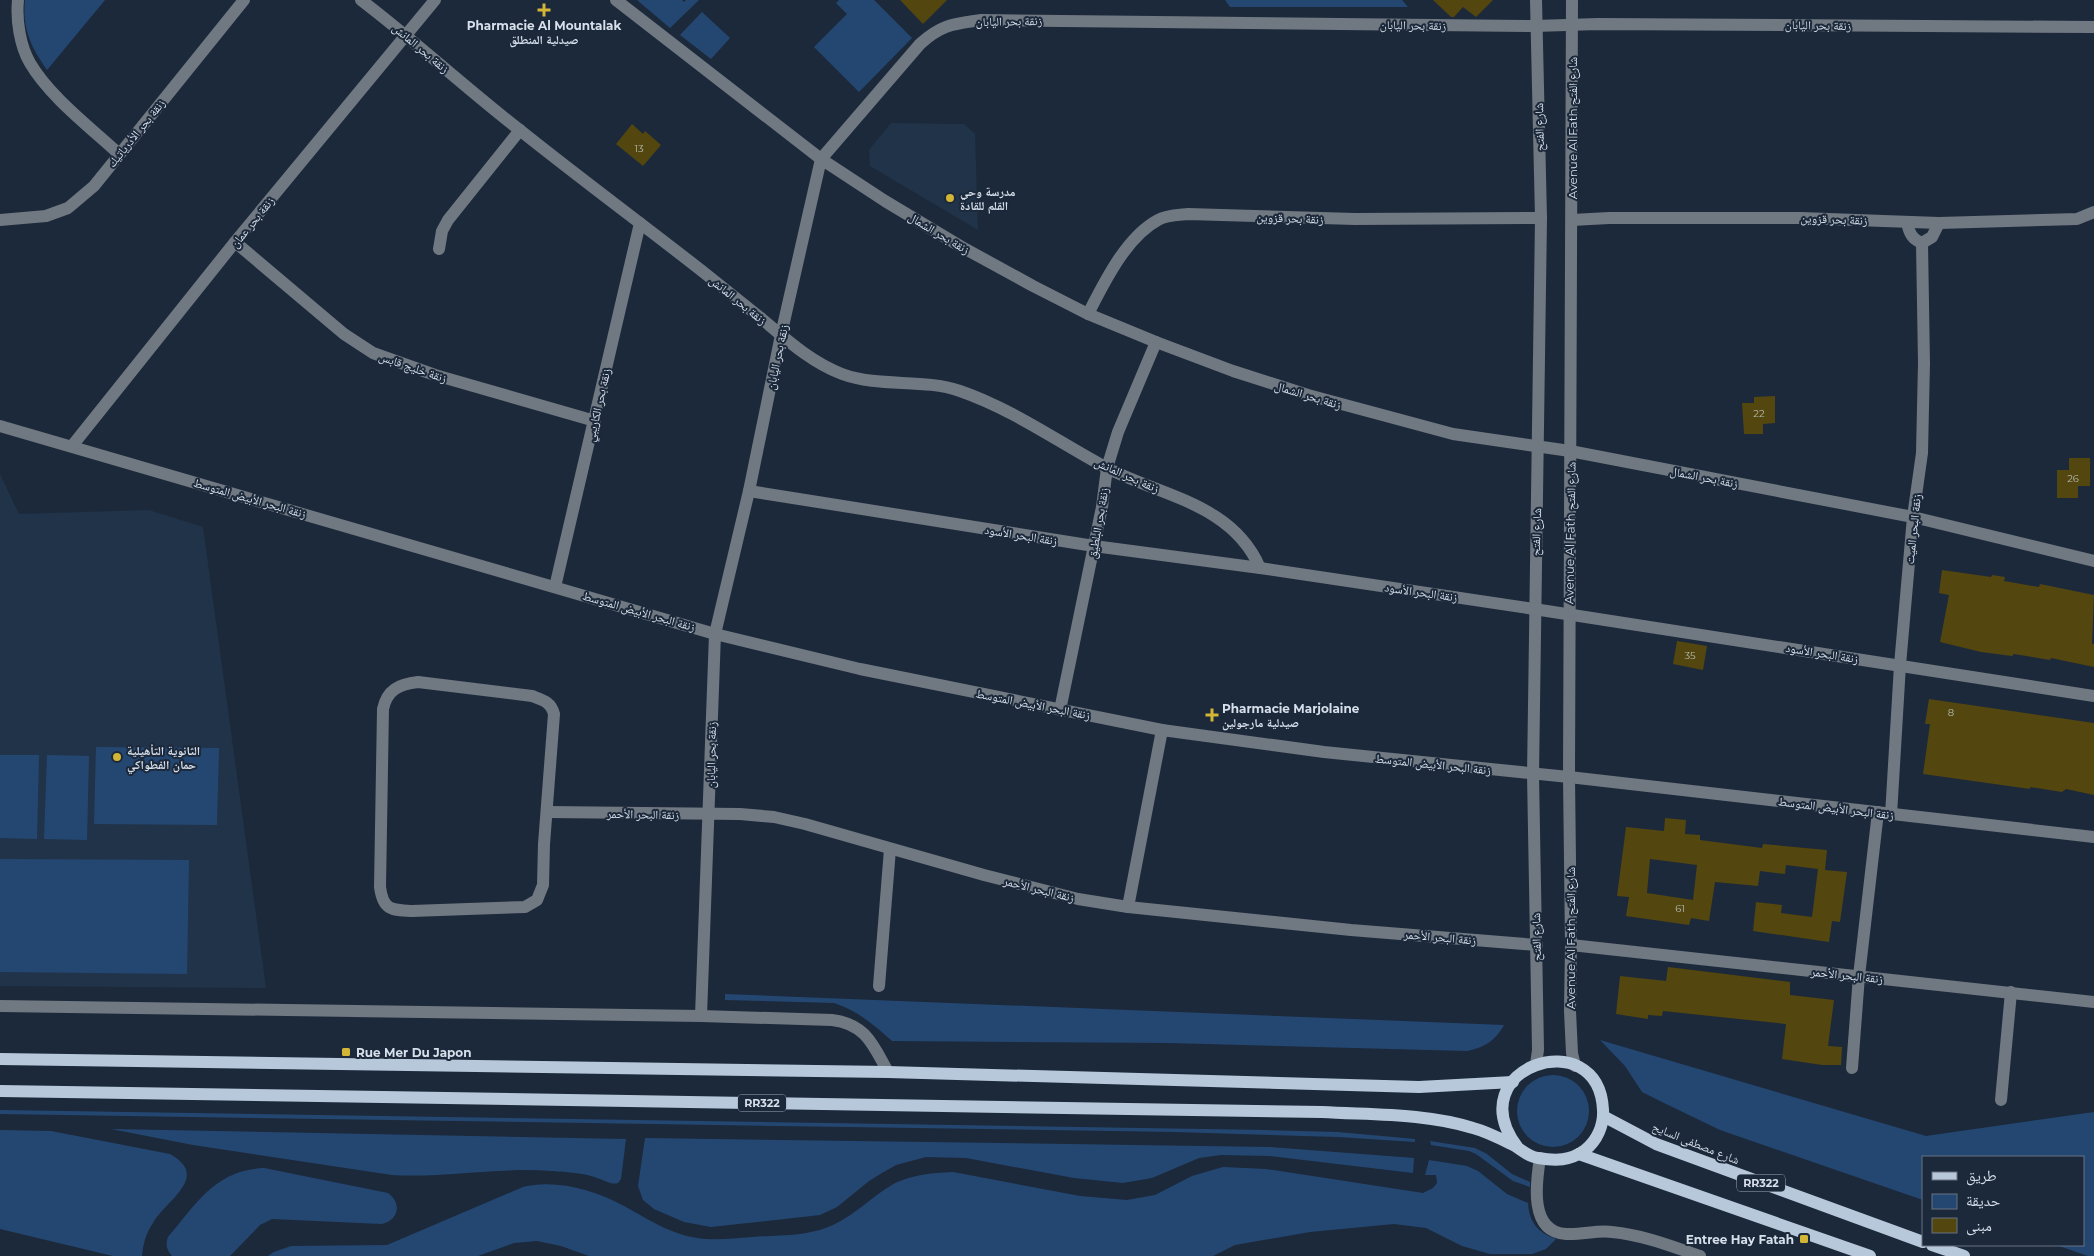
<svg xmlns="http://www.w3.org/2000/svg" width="2094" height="1256" viewBox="0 0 2094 1256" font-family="Montserrat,'Noto Naskh Arabic',sans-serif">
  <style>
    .built { fill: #213349 }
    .green { fill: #244772 }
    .building { fill: #53460e; fill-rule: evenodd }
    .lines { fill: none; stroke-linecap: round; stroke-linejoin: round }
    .minor { stroke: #707881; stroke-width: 12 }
    .major { stroke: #b8c8db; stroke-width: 12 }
    .poi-dot { fill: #d3b635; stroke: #1c293b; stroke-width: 2 }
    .labels { text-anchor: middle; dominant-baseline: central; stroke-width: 4; stroke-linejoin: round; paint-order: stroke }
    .number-label { font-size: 10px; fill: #b5b9b3 }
    .shield { fill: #1c293b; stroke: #9ea8b6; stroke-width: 1 }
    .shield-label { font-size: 11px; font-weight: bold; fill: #d6dfea }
    .street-label { font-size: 12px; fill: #d6dfea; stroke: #1c293b }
    .poi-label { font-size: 12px; font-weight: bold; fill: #d6dfea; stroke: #1c293b; text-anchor: start }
  </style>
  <rect width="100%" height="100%" fill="#1c293b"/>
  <!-- built -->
  <g class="built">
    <path d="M 891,123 L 964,124 L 975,134 L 978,230 L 870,166 L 869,150 Z"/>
    <path d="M 0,474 L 19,514 L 149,510 L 203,527 L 266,988 L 0,986 Z"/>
  </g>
  <!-- green -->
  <g class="green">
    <path d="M 25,0 L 105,0 L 47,70 C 31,47 22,29 25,0 Z"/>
    <path d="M 637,0 L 682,0 L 684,2 L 686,0 L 699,0 L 670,28 Z"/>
    <path d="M 839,0 L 874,0 L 912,38 L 859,92 L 814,47 L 847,14 L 836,3 Z"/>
    <path d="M 1225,0 L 1402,0 L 1408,7 L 1230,7 Z"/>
    <path d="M 702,12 L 730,38 L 711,59 L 680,35 Z"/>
    <path d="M 96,747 L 219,748 L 217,825 L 94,824 Z"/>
    <path d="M 0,755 L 39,755 L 37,839 L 0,838 Z"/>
    <path d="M 47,755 L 89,756 L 87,840 L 44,839 Z"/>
    <path d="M 0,859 L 189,860 L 187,974 L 0,972 Z"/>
    <path d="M 725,994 L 1504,1025 C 1495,1041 1485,1047 1467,1051 L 1169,1043 L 892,1041 C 874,1025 857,1010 834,1003 L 725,1000 Z"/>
    <path d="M 1600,1040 L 1926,1136 L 2094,1112 L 2094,1256 L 2088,1256 L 2056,1245 L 2083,1245 L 2083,1157 L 1923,1157 L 1923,1200 L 1720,1130 L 1660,1101 L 1642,1092 L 1625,1066 Z"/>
    <circle cx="1553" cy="1111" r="36"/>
    <path d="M 0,1110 L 1265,1130 L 1338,1132 L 1415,1139 L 1415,1142 L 1338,1137 L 1175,1132 L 0,1114 Z"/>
    <path d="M 111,1129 L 626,1139 L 621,1179 L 618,1183 C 611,1185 607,1181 600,1179 C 585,1173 568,1172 552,1171 C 498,1167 445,1178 392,1175 L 193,1145 Z"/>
    <path d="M 0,1130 L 51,1131 L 170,1154 C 211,1177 166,1200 153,1223 C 146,1233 143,1244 142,1256 L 113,1256 L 0,1229 Z"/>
    <path d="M 645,1138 L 1270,1147 L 1414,1158 L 1413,1173 L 1269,1156 L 1221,1155 L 1199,1158 L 1152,1178 L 1123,1183 L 1074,1178 L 966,1158 L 926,1157 L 896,1165 L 882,1173 L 869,1181 L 837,1207 L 820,1215 L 711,1227 L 684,1222 L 654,1209 L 643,1200 L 638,1186 Z"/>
    <path d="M 1430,1141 L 1475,1148 L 1487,1154 L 1512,1174 L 1530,1182 L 1530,1187 L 1513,1181 L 1476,1154 L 1469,1151 L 1431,1145 Z"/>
    <path d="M 1429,1160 L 1467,1166 L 1478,1171 L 1507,1194 L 1528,1203 C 1529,1222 1538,1233 1556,1239 L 1546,1249 L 1532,1254 L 1490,1254 L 1462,1246 L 1426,1228 L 1394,1224 L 1310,1232 L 1235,1245 L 1213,1256 L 589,1256 L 561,1246 L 537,1241 L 514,1243 L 478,1256 L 268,1256 L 274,1252 L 291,1246 L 387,1245 L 523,1187 C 555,1179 594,1190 622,1205 C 650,1220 674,1237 706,1239 C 721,1240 737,1238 752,1237 C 780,1235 811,1237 837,1223 C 855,1214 870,1199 887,1188 C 906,1175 931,1173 953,1172 L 1080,1196 L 1127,1200 L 1155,1195 L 1192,1176 L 1223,1167 L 1266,1169 L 1423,1193 L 1433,1188 L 1437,1183 L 1436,1175 L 1425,1175 Z"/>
    <path d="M 264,1168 L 388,1193 C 402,1203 399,1220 382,1224 L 272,1219 L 260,1225 L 230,1256 L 172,1256 C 167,1250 165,1245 168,1237 C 197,1203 215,1170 264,1168 Z"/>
  </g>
  <!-- building -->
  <g class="building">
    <path d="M 900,0 L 947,0 L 923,24 Z"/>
    <path d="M 1433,0 L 1493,0 L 1476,17 L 1463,7 L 1454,17 L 1451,17 Z"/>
    <path d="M 632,124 L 643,134 L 645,131 L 661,145 L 643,166 L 616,144 Z"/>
    <path d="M 1775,396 L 1775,423 L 1763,424 L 1763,434 L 1744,434 L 1742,403 L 1754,403 L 1754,397 Z"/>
    <path d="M 2069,458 L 2090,458 L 2090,486 L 2078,486 L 2078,498 L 2057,498 L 2057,470 L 2069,470 Z"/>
    <path d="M 1942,570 L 1991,577 L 1992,575 L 2005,577 L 2004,581 L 2039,587 L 2040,584 L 2094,595 L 2092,644 L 2094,644 L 2094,667 L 2051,658 L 2050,660 L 2014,654 L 2012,656 L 1981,652 L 1940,642 L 1949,595 L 1939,593 Z"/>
    <path d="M 1677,641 L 1707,646 L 1703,670 L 1673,664 Z"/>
    <path d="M 1929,699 L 2094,723 L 2094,795 L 2066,789 L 2062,792 L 2030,787 L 2030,789 L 1923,774 L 1930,724 L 1925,724 Z"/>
    <path d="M 1665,818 L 1686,820 L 1685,834 L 1700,835 L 1700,840 L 1762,848 L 1763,844 L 1827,850 L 1825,870 L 1847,872 L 1840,922 L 1832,921 L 1829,942 L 1753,931 L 1756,902 L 1782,905 L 1781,913 L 1812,917 L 1818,869 L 1786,865 L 1785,874 L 1760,871 L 1758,886 L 1715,882 L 1709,921 L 1691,918 L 1689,925 L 1626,916 L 1629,897 L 1617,896 L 1626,827 L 1664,831 ZM 1650,859 L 1697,865 L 1693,900 L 1647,893 Z"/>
    <path d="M 1668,967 L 1790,982 L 1790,995 L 1834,1000 L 1828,1046 L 1842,1047 L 1841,1065 L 1822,1065 L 1782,1059 L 1786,1024 L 1663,1011 L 1662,1016 L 1648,1015 L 1648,1019 L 1616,1014 L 1620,976 L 1666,981 Z"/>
  </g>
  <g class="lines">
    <!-- minor -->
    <g class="minor">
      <path d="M 18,0 C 16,20 20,46 30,63 C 49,96 91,128 119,154"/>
      <path d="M 361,0 C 416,42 467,89 521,131 C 581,179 642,224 702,271 C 722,287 742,303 762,319 C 787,340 811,362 842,374 C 880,388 922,378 960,391 C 1012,409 1057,441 1105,467 C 1160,496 1232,503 1260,568"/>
      <path d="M 616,0 L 821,159 L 885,201 L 960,246 L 1033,286 L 1088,314 L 1156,342 L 1233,371 L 1308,395 L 1453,434 L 1570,451 L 1913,517 L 2094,561"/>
      <path d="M 1536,0 L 1541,218 L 1533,775 L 1538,1050 L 1536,1064"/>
      <path d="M 1572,0 L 1569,777 L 1571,945 L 1570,1011 L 1572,1053 L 1575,1066"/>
      <path d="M 0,220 L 46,216 L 68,208 L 94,186 L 244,0"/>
      <path d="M 1572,220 L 1609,218 L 1801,218 L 1939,223 L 2077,219 L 2094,212"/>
      <path d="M 1907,222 C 1909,233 1912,239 1922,243 L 1932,237 L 1939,223"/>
      <path d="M 235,242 L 344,334 L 373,353 L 435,375 L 595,421"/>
      <path d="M 439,249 L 442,231 L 448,220 L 520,130"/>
      <path d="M 1088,314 C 1104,283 1126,237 1158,220 C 1166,215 1179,215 1188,214 L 1355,219 L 1541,218"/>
      <path d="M 0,426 L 715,634 L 860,669 L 1162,730 L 1324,752 L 1569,777 L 2094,837"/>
      <path d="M 72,446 L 235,242 L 435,0"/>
      <path d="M 749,491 L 1094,546 L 1260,568 L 1534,609 L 2094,696"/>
      <path d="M 555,587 L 640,223"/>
      <path d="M 418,682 L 532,696 C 543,700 551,702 554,714 L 544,844 L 543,885 L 537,900 L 525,907 L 412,911 C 391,910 383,910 380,887 L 383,709 C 387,690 399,684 418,682 Z"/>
      <path d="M 1060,710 L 1102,507 L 1107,468 L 1118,432 L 1156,342"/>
      <path d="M 547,812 L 740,814 L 774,817 L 805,824 L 984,875 L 1078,899 L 1128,907 L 1351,930 L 1537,945"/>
      <path d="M 1891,815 L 1900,665 L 1913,517 L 1922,453 L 1924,363 L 1922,243"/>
      <path d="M 1128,907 L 1162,730"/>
      <path d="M 1571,945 L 2094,1002"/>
      <path d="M 879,986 L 890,849"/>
      <path d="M 0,1006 L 701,1016 L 832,1020 C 866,1024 873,1045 888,1072"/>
      <path d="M 701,1016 L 715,634 L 749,491 L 781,335 L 821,159 L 920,44 C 942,24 954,24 981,20 L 1535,26 L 1598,24 L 2094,27"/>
      <path d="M 1852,1068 L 1859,976 L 1878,812"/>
      <path d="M 2001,1100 L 2011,992"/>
      <path d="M 1540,1158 C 1536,1183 1529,1232 1566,1234 C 1582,1235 1597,1230 1612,1232 C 1643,1235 1671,1246 1700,1256"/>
    </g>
    <!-- major -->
    <g class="major">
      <path d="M 0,1059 L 888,1072 L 1419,1087 L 1513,1082"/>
      <path d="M 0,1091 L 1322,1112 C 1372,1115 1425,1113 1473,1128 C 1488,1132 1501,1139 1515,1146 C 1523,1151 1529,1157 1538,1158 C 1556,1161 1570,1161 1585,1150 C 1597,1141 1604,1125 1603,1110 C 1599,1021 1456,1067 1518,1148"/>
      <path d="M 1603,1116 L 1656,1144 L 1923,1242"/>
      <path d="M 1579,1154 L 1870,1256"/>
      <path d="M 1932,1245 L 1964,1256"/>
    </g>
  </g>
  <!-- markers -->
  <g class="poi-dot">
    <path d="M541.5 2.5h5v5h5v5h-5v5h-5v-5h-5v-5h5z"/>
    <circle cx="950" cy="198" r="5"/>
    <path d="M1209.5 707.5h5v5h5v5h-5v5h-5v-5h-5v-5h5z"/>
    <circle cx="117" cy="757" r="5"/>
    <rect x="341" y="1047" width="10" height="10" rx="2.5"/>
    <rect x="1799" y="1234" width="10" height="10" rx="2.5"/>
  </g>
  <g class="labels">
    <!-- number labels -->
    <g class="number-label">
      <text x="639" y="148">13</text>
      <text x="1759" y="413">22</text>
      <text x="2073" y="478">26</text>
      <text x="1690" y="655">35</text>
      <text x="1951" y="712">8</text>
      <text x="1680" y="908">61</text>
    </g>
    <!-- shield labels -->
    <g class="shield">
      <rect x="738" y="1094.5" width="48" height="17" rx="4"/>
      <rect x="1737" y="1174.5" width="48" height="17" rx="4"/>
    </g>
    <g class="shield-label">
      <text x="762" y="1103">RR322</text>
      <text x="1761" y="1183">RR322</text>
    </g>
    <!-- street labels -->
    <g class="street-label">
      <text transform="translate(1009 21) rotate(-1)">زنقة بحر اليابان</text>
      <text transform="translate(1413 25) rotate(1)">زنقة بحر اليابان</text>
      <text transform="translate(1818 25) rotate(1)">زنقة بحر اليابان</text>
      <text transform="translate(421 48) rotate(40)">زنقة بحر المانش</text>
      <text transform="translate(1539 127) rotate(-91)">شارع الفتح</text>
      <text transform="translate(1572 128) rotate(-90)">Avenue Al Fath شارع الفتح</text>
      <text transform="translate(136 133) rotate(-51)">زنقة بحر الأدرياتيك</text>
      <text transform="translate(1290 218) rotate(2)">زنقة بحر قزوين</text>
      <text transform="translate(1834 219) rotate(2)">زنقة بحر قزوين</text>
      <text transform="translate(252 222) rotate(-51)">زنقة بحر عمان</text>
      <text transform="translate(939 233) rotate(31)">زنقة بحر الشمال</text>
      <text transform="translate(738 300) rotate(39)">زنقة بحر المانش</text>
      <text transform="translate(777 357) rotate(-78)">زنقة بحر اليابان</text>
      <text transform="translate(413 367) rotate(19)">زنقة خليج قابس</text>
      <text transform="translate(1308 395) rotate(17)">زنقة بحر الشمال</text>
      <text transform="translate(598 405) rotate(-77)">زنقة بحر الكاريبي</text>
      <text transform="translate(1127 475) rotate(24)">زنقة بحر المانش</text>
      <text transform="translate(1704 477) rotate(11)">زنقة بحر الشمال</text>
      <text transform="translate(250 498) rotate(16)">زنقة البحر الأبيض المتوسط</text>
      <text transform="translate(1098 523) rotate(-80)">زنقة بحر البلطيق</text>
      <text transform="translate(1913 529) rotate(-84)">زنقة البحر الميت</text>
      <text transform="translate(1536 532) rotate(-88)">شارع الفتح</text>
      <text transform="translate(1570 533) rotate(-89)">Avenue Al Fath شارع الفتح</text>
      <text transform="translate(1021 535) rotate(9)">زنقة البحر الأسود</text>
      <text transform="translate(1421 592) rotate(8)">زنقة البحر الأسود</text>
      <text transform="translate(639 611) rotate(16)">زنقة البحر الأبيض المتوسط</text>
      <text transform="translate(1822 653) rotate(9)">زنقة البحر الأسود</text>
      <text transform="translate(1033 704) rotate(11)">زنقة البحر الأبيض المتوسط</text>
      <text transform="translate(711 755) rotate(-89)">زنقة بحر اليابان</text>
      <text transform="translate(1433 764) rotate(6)">زنقة البحر الأبيض المتوسط</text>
      <text transform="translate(1836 808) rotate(7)">زنقة البحر الأبيض المتوسط</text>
      <text transform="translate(643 814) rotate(1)">زنقة البحر الأحمر</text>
      <text transform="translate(1039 889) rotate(14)">زنقة البحر الأحمر</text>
      <text transform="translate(1440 937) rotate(5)">زنقة البحر الأحمر</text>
      <text transform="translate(1536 937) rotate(-91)">شارع الفتح</text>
      <text transform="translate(1570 938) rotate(-90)">Avenue Al Fath شارع الفتح</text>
      <text transform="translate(1847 975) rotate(6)">زنقة البحر الأحمر</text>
      <text transform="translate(1696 1143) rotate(22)">شارع مصطفى السايح</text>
    </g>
    <!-- poi labels -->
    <g class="poi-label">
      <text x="544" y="25" text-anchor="middle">Pharmacie Al Mountalak<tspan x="544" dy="14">صيدلية المنطلق</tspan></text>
      <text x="960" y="191">مدرسة وحي<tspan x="960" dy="14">القلم للقادة</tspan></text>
      <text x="1222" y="708">Pharmacie Marjolaine<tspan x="1222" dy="14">صيدلية مارجولين</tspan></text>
      <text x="127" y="750">الثانوية التأهيلية<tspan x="127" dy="14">حمان الفطواكي</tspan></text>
      <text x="356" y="1052">Rue Mer Du Japon</text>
      <text x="1794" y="1239" text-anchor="end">Entree Hay Fatah</text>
    </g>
  </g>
  <!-- legend -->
  <rect x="1922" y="1156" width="162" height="90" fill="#1c293b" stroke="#667281"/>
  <rect x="1932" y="1172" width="25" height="8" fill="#b8c8db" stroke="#667281"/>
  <text x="1966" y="1181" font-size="15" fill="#d6dfea">طريق</text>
  <rect x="1932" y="1194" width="25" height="15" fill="#244772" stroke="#667281"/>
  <text x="1966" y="1206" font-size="15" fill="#d6dfea">حديقة</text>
  <rect x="1932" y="1218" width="25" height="15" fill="#53460e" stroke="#667281"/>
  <text x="1966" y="1231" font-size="15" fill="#d6dfea">مبنى</text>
</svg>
